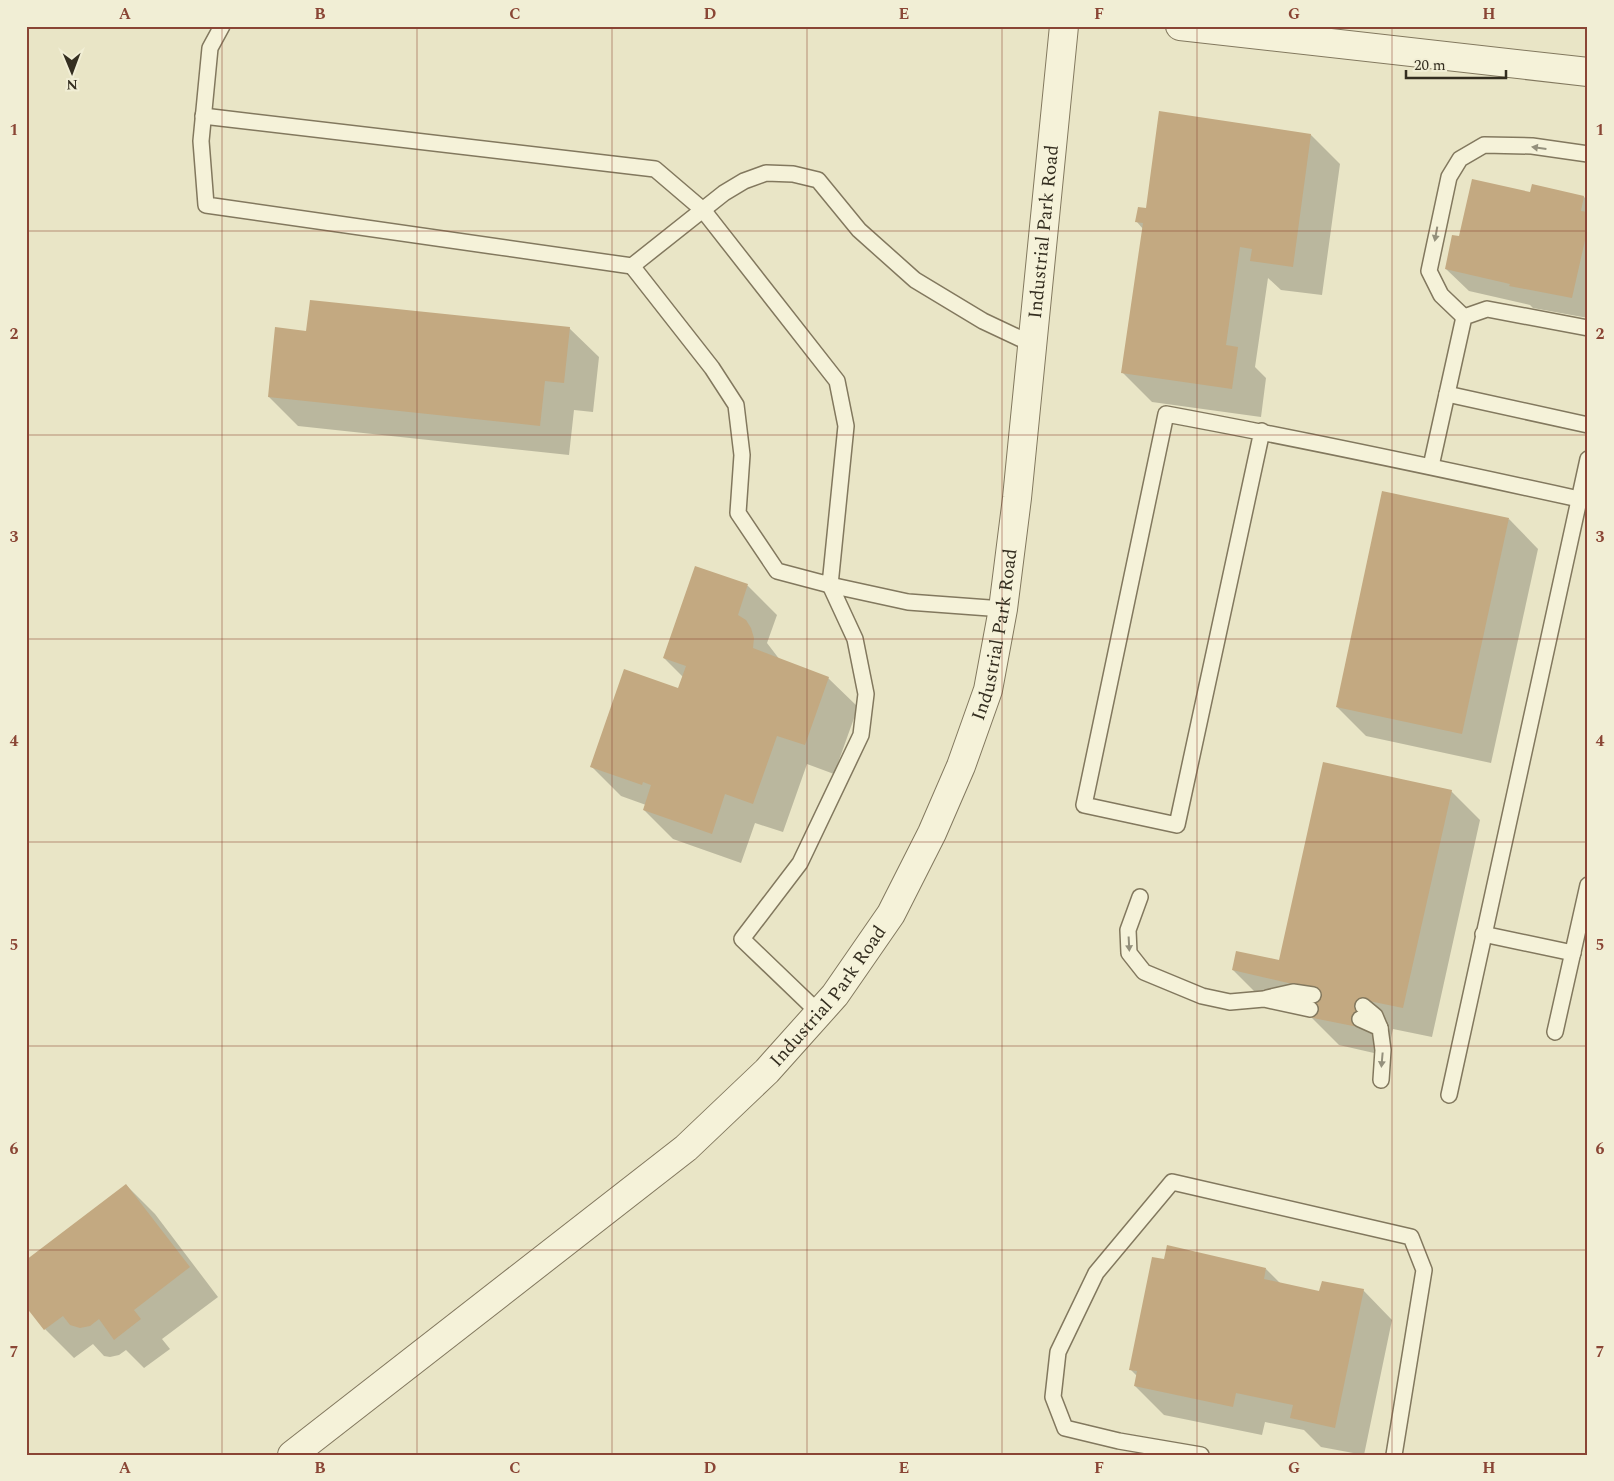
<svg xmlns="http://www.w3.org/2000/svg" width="1614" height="1481" viewBox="0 0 1614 1481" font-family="Spectral,serif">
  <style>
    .shadow { fill: #0003 }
    .building { fill: #c3a981 }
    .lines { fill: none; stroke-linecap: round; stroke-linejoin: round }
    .service-casing { stroke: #82785e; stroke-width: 18 }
    .tertiary-casing { stroke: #82785e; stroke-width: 30 }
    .service { stroke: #f5f2d9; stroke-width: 15 }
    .tertiary { stroke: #f5f2d9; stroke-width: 28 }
    .oneway { fill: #94907c }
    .grid { fill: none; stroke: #8a4535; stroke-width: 1; stroke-opacity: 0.55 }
    .labels { text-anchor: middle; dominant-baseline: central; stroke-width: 5; stroke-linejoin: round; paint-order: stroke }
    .street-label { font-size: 19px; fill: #342e20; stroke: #f1eed5 }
    .neatline { fill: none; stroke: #8a4535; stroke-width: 2 }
    .grid-label { font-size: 16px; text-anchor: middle; font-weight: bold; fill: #8a4535 }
  </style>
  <rect width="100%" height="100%" fill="#e9e5c6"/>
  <!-- shadow -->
  <g class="shadow">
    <path d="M 1311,135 L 1340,164 L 1322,295 L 1281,290 L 1268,278 L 1255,367 L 1266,378 L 1261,417 L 1152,402 L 1123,373 L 1143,229 L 1137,222 L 1147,209 Z"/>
    <path d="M 1531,194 L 1584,197 L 1588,201 L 1588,318 L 1533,308 L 1530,305 L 1469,291 L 1446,269 L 1460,238 Z"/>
    <path d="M 569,328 L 599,357 L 593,412 L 574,410 L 569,455 L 298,426 L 269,397 L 307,332 Z"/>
    <path d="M 1509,519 L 1538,549 L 1491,763 L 1366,736 L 1337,707 Z"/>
    <path d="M 696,567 L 748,586 L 777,615 L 767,643 L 780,660 L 828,678 L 858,707 L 834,774 L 807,764 L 783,832 L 755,823 L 741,863 L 673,839 L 644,810 L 646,805 L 621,796 L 592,767 L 679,690 L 683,677 L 664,658 Z"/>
    <path d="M 1451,791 L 1480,820 L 1432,1037 L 1393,1029 L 1387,1056 L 1339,1045 L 1310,1016 L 1262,999 L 1233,970 L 1280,962 Z"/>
    <path d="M 126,1185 L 155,1214 L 218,1297 L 162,1339 L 170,1349 L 144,1368 L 126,1350 L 119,1355 L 110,1357 L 104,1356 L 93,1344 L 74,1358 L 45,1329 Z"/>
    <path d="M 1266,1269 L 1281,1284 L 1320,1293 L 1363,1290 L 1392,1320 L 1364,1455 L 1321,1447 L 1304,1430 L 1265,1422 L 1262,1435 L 1164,1415 L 1135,1386 L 1137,1376 L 1130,1369 Z"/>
  </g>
  <!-- building -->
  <g class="building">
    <path d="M 1159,111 L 1311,134 L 1293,267 L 1250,261 L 1252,249 L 1240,247 L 1226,345 L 1238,347 L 1232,389 L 1121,373 L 1143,223 L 1135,222 L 1138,207 L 1146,208 Z"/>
    <path d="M 1472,179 L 1530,192 L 1532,184 L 1584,196 L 1581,211 L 1588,212 L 1588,227 L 1572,298 L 1509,286 L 1510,284 L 1445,269 L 1452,235 L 1459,236 Z"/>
    <path d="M 310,300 L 570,327 L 564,383 L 545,381 L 540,426 L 268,397 L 275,327 L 306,331 Z"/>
    <path d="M 1382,491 L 1509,518 L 1462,734 L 1336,707 Z"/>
    <path d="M 695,566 L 748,584 L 738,615 L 746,620 L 751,628 L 754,638 L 753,648 L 829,677 L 805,745 L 777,736 L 753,804 L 725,794 L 712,834 L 643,810 L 651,785 L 643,782 L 642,785 L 590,767 L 624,669 L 678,688 L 686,666 L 663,658 Z"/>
    <path d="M 1323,762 L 1452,790 L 1403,1008 L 1364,1000 L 1358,1027 L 1308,1017 L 1314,989 L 1232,970 L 1236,951 L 1279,960 Z"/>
    <path d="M 126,1184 L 190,1267 L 134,1310 L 141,1319 L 114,1340 L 99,1319 L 90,1326 L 80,1328 L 70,1325 L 63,1316 L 44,1330 L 26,1307 L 26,1260 Z"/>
    <path d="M 1167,1245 L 1266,1268 L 1264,1279 L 1319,1291 L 1322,1281 L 1364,1289 L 1335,1428 L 1290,1418 L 1293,1405 L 1236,1393 L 1233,1407 L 1134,1386 L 1137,1371 L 1129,1370 L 1152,1257 L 1164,1259 Z"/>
  </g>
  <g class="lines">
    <defs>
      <g id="service">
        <path d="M 222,26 L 210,48 L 201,141 L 206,205 L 632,266 L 724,193 L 744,181 L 766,173 L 793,174 L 818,180 L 859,230 L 915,280 L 983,321 L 1034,345"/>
        <path d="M 203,116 L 655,169 L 703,210 L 837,381 L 846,426 L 830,585 L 777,571 L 738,513 L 742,455 L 736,405 L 712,368 L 632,266"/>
        <path d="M 1464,317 L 1441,295 L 1429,271 L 1449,177 L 1460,159 L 1484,145 L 1532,146 L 1588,154"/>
        <path d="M 1447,394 L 1588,425"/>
        <path d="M 1262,431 L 1177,825 L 1084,805 L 1166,414 C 1307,440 1447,470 1588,501"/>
        <path d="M 1431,466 L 1464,317 L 1487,309 L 1588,328"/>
        <path d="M 1140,897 L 1128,930 L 1129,953 L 1144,972 L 1202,996 L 1230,1002 L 1264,999 L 1310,1009"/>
        <path d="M 1483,934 L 1573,953"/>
        <path d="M 1267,998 L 1293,992 L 1313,995"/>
        <path d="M 1363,1006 L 1375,1016 L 1380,1028"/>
        <path d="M 819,1013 L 742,939 L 800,863 L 861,735 L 866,694 L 855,639 L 830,585 L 908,602 L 1003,609"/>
        <path d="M 1360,1019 L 1380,1028 L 1383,1050 L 1381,1080"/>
        <path d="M 1555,1032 L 1588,885"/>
        <path d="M 1449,1095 L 1588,459"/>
        <path d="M 1201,1455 L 1119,1441 L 1065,1428 L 1053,1397 L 1058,1352 L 1096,1273 L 1172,1182 L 1411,1237 L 1424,1270 L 1394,1455"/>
      </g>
      <g id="tertiary">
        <path d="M 1180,26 L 1588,72"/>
        <path id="s1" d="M 292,1455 L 686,1148 L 767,1071 L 835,995 L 891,914 L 932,833 L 961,766 L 988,690 L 1003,609 L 1017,498 L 1064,26"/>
      </g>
    </defs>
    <!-- service casing -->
    <use href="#service" class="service-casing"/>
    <!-- tertiary casing -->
    <use href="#tertiary" class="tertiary-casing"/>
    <!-- service -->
    <use href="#service" class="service"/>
    <!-- tertiary -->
    <use href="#tertiary" class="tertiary"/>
  </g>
  <!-- one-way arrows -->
  <defs><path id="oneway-solid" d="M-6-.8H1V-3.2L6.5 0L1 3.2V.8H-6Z" transform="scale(1.25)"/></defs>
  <g class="oneway">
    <use href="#oneway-solid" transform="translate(1539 148) rotate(-172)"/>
    <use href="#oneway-solid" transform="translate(1436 234) rotate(100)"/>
    <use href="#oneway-solid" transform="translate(1129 944) rotate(87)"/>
    <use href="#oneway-solid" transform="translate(1382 1060) rotate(95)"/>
  </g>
  <!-- grid -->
  <path class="grid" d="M 222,26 L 222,1455M 417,26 L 417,1455M 612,26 L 612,1455M 807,26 L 807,1455M 1002,26 L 1002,1455M 1197,26 L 1197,1455M 1392,26 L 1392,1455M 26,231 L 1588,231M 26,435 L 1588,435M 26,639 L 1588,639M 26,842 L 1588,842M 26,1046 L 1588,1046M 26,1250 L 1588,1250"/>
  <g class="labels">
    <!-- street labels -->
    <g class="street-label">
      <text stroke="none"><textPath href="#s1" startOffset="1518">Industrial Park Road</textPath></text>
      <text stroke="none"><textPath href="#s1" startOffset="1112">Industrial Park Road</textPath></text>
      <text stroke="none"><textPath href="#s1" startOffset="708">Industrial Park Road</textPath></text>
    </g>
  </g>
  <!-- border -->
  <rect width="1614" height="1481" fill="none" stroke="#f1eed5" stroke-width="55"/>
  <!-- north arrow -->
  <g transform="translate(72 72) rotate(179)" stroke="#f1eed5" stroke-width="4" paint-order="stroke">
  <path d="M0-4L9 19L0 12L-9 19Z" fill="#342e20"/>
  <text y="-8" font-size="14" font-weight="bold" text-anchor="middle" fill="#342e20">N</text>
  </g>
  <!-- scale -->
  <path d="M1406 70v8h100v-8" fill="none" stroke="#342e20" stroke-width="2.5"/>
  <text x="1414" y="70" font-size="15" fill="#342e20" stroke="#f1eed5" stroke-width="4" paint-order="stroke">20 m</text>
  <rect x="28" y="28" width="1558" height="1426" class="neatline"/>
  <g class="grid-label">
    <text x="125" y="19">A</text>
    <text x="320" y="19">B</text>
    <text x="515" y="19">C</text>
    <text x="710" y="19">D</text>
    <text x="904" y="19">E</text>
    <text x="1099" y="19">F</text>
    <text x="1294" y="19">G</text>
    <text x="1489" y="19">H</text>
    <text x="14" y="135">1</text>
    <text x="1600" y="135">1</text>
    <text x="14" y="339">2</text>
    <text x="1600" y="339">2</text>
    <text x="14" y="542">3</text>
    <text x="1600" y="542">3</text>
    <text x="14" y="746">4</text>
    <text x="1600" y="746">4</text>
    <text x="14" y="950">5</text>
    <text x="1600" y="950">5</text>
    <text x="14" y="1154">6</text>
    <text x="1600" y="1154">6</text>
    <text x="14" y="1357">7</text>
    <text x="1600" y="1357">7</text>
    <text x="125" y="1473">A</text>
    <text x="320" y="1473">B</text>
    <text x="515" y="1473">C</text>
    <text x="710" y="1473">D</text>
    <text x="904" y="1473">E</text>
    <text x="1099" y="1473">F</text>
    <text x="1294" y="1473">G</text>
    <text x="1489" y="1473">H</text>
  </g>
</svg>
